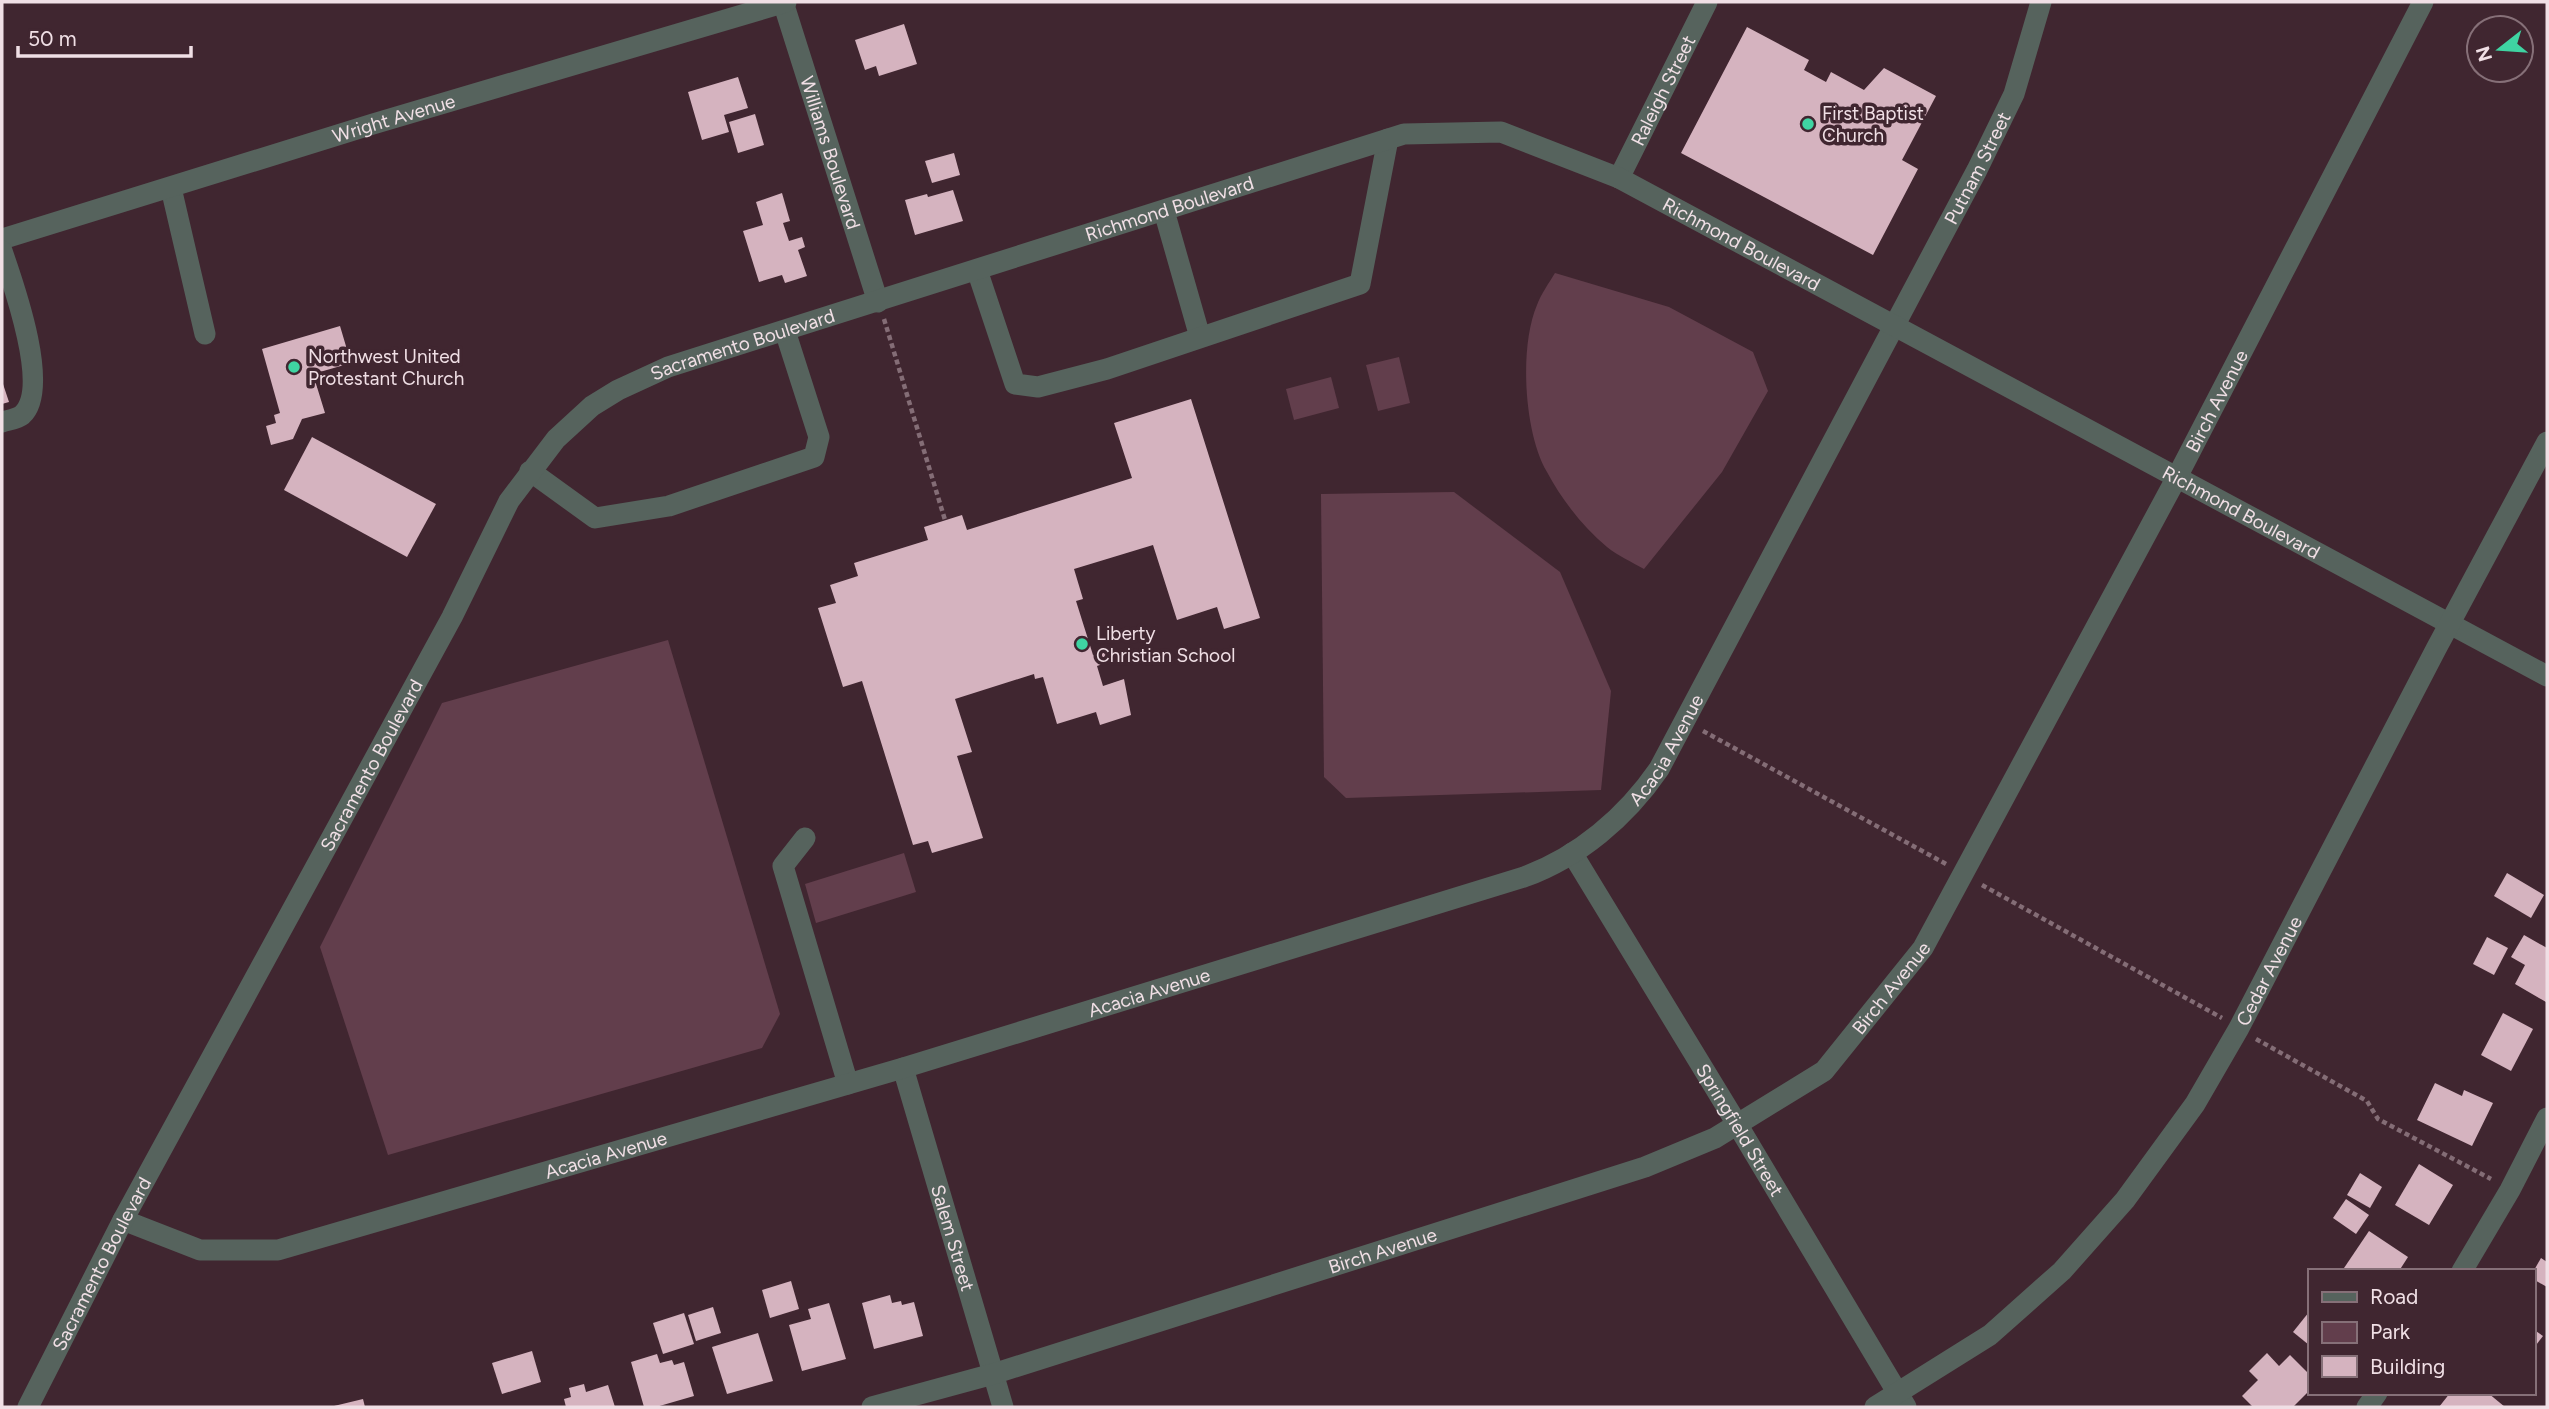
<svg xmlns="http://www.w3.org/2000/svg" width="2549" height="1409" viewBox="0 0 2549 1409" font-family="Figtree,sans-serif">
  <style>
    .green { fill: #623e4c }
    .building { fill: #d5b3bf }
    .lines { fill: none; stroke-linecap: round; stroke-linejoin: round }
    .path { stroke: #846d76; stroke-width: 4.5; stroke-dasharray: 5 3.5; stroke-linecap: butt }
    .minor { stroke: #56635d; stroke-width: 21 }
    .poi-dot { fill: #3fd4a2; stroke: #402630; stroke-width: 2.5 }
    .labels { text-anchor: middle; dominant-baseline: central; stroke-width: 7; stroke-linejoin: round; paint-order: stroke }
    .street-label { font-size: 19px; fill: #f0dfe5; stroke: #402630 }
    .poi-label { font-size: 19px; fill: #f0dfe5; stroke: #402630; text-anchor: start }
  </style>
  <rect width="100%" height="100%" fill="#402630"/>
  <!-- green -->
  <g class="green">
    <path d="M 1555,273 L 1669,307 L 1753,352 L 1768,391 L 1722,472 L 1644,569 C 1632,562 1618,556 1607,547 C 1583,527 1562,500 1547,472 C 1524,433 1519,347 1537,305 C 1541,294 1549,283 1555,273 Z"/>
    <path d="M 1399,357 L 1410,403 L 1378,411 L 1366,365 Z"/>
    <path d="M 1331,377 L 1339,408 L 1294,420 L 1286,389 Z"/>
    <path d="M 1454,492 L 1560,572 L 1611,691 L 1601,790 L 1346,798 L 1324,777 L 1321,494 Z"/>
    <path d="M 668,640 L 780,1014 L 762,1048 L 388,1155 L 320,947 L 442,703 Z"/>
    <path d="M 904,853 L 916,892 L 816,923 L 805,884 Z"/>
  </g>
  <!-- building -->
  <g class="building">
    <path d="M 904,24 L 917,64 L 879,76 L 876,66 L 865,70 L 855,40 Z"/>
    <path d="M 1747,27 L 1809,60 L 1804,70 L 1826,82 L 1831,72 L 1864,90 L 1884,68 L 1936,96 L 1902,160 L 1918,169 L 1873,255 L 1681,153 Z"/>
    <path d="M 738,77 L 748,108 L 724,115 L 729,132 L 702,140 L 688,92 Z"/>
    <path d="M 755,114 L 764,145 L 738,153 L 729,122 Z"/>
    <path d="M 954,153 L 960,175 L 932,183 L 925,161 Z"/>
    <path d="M 953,190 L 963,221 L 915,235 L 905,200 L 927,194 L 928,197 Z"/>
    <path d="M 782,193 L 790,221 L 783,223 L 789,241 L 802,237 L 805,247 L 798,250 L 807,276 L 785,283 L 782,275 L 759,282 L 743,231 L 763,225 L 756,202 Z"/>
    <path d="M 340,326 L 351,363 L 313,374 L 325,413 L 302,419 L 293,439 L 271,445 L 266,426 L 276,423 L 274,415 L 280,413 L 262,349 Z"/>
    <path d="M 2,381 L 9,402 L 2,404 Z"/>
    <path d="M 1191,399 L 1260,618 L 1224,629 L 1217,607 L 1177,620 L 1153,545 L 1074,569 L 1083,599 L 1076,601 L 1093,655 L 1105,651 L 1108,662 L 1097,666 L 1103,686 L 1124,679 L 1131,715 L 1100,725 L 1096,712 L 1057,724 L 1043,677 L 1035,679 L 1034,674 L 955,699 L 972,752 L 957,756 L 983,838 L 932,853 L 928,841 L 913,845 L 862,681 L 843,687 L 818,608 L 836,603 L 830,585 L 858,576 L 854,563 L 928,540 L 924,527 L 962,515 L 967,530 L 1132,478 L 1114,423 Z"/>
    <path d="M 312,437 L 436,504 L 407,557 L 284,490 Z"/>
    <path d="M 2507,873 L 2544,895 L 2531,918 L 2494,896 Z"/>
    <path d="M 2524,935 L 2547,948 L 2546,1002 L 2515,984 L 2525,965 L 2511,957 Z"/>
    <path d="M 2487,937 L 2508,948 L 2494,975 L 2473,964 Z"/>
    <path d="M 2503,1013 L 2533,1029 L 2511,1071 L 2481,1055 Z"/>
    <path d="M 2435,1083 L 2462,1096 L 2464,1090 L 2493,1103 L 2472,1146 L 2417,1120 Z"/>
    <path d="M 2419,1164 L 2453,1185 L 2429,1225 L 2395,1205 Z"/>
    <path d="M 2360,1173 L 2382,1187 L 2370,1208 L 2347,1195 Z"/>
    <path d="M 2346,1199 L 2369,1215 L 2356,1234 L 2333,1218 Z"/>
    <path d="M 2369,1231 L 2408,1257 L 2399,1271 L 2342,1271 Z"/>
    <path d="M 2541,1258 L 2547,1262 L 2547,1287 L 2533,1279 L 2533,1272 Z"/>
    <path d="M 791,1281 L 799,1309 L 770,1318 L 762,1290 Z"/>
    <path d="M 890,1295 L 892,1303 L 901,1301 L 902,1305 L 914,1302 L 923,1336 L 874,1349 L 862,1303 Z"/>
    <path d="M 829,1303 L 846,1359 L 802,1371 L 789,1325 L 811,1319 L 808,1309 Z"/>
    <path d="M 713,1307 L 721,1333 L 696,1341 L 688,1315 Z"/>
    <path d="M 2309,1312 L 2309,1345 L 2293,1332 Z"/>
    <path d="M 684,1313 L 694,1344 L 663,1354 L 653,1323 Z"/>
    <path d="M 2533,1329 L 2543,1336 L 2533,1349 Z"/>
    <path d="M 758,1333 L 773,1381 L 727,1394 L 712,1347 Z"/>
    <path d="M 532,1351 L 541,1382 L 502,1394 L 492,1363 Z"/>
    <path d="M 2267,1353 L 2279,1366 L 2290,1355 L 2309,1374 L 2309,1391 L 2293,1407 L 2253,1407 L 2242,1396 L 2258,1380 L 2249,1371 Z"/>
    <path d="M 657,1354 L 660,1363 L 672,1360 L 674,1365 L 684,1362 L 694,1396 L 656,1407 L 644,1407 L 631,1362 Z"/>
    <path d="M 584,1384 L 586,1392 L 608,1385 L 615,1407 L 566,1407 L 564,1399 L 571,1397 L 569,1388 Z"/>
    <path d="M 2450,1393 L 2488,1393 L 2505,1407 L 2439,1407 Z"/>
    <path d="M 363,1399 L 365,1407 L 335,1407 L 334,1406 Z"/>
  </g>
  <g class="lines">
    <!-- path -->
    <g class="path">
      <path d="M 884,319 L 945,520"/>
      <path d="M 1703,731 L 1946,864"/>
      <path d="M 1982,885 L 2222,1018"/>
      <path d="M 2256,1039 L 2367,1101 L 2378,1119 L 2491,1179"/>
    </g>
    <!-- minor -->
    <g class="minor">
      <path id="s1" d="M 783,2 L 878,302"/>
      <path id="s2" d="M 1619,178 L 1707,2"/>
      <path d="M 171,188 L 205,334"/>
      <path d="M 1164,211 L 1200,337"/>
      <path id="s3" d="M 2,239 L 373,124 L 786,2"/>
      <path d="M 2,251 C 13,283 51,389 22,415 C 17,419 8,420 2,422"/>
      <path d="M 977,270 L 1015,384 L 1038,387 L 1107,369 L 1360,284 L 1388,139"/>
      <path d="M 530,471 L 595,518 L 669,506 L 814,457 L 819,437 L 785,331"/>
      <path d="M 805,838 L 783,866 L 848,1084"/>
      <path id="s4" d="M 1572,853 L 1737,1124 L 1906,1407"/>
      <path id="s5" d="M 903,1068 L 1003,1407"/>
      <path id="s6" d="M 123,1220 L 200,1250 L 278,1250 L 903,1068 L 1524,877 C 1579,857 1626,817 1659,769 L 1977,170 L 2014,94 L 2041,2"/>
      <path d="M 2462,1271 L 2510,1190 L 2547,1118"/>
      <path id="s7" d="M 28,1407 L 123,1220 L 452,617 L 509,501 L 556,439 L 592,406 L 618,390 L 668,367 L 1404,134 L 1501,132 L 1619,178 L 2547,676"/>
      <path id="s8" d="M 872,1407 L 993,1374 L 1645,1167 L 1715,1138 L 1824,1071 L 1923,948 L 2177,477 L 2423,2"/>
      <path id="s9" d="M 1875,1407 L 1990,1335 L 2062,1271 L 2125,1200 L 2195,1104 L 2239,1028 L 2436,649 L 2547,442"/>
      <path d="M 2367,1407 L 2377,1393"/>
    </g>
  </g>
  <!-- markers -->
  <g class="poi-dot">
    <circle cx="1808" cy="124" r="7"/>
    <circle cx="294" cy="367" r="7"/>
    <circle cx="1082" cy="644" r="7"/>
  </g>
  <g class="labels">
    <!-- street labels -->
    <g class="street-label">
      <text stroke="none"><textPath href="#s2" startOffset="98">Raleigh Street</textPath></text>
      <text stroke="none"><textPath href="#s3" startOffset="410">Wright Avenue</textPath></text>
      <text stroke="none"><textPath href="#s1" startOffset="158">Williams Boulevard</textPath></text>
      <text stroke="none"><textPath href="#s6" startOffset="2317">Putnam Street</textPath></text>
      <text stroke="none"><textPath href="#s7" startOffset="1764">Richmond Boulevard</textPath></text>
      <text stroke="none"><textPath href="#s7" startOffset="2373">Richmond Boulevard</textPath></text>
      <text stroke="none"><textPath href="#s7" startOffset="1316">Sacramento Boulevard</textPath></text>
      <text stroke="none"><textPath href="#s8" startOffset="1792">Birch Avenue</textPath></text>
      <text stroke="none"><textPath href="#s7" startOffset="2940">Richmond Boulevard</textPath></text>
      <text stroke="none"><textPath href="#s6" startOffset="1657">Acacia Avenue</textPath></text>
      <text stroke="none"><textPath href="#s7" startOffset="728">Sacramento Boulevard</textPath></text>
      <text stroke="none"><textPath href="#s9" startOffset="598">Cedar Avenue</textPath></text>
      <text stroke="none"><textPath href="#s8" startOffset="1120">Birch Avenue</textPath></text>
      <text stroke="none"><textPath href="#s6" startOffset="1069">Acacia Avenue</textPath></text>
      <text stroke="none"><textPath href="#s4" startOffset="324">Springfield Street</textPath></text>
      <text stroke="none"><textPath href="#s6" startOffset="502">Acacia Avenue</textPath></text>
      <text stroke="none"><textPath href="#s5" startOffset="177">Salem Street</textPath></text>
      <text stroke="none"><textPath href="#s8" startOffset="534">Birch Avenue</textPath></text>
      <text stroke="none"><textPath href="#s7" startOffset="161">Sacramento Boulevard</textPath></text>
    </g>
    <!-- poi labels -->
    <g class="poi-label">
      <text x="1822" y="113">First Baptist<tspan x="1822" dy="22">Church</tspan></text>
      <text x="308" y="356">Northwest United<tspan x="308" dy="22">Protestant Church</tspan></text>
      <text x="1096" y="633">Liberty<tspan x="1096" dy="22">Christian School</tspan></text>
    </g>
  </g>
  <!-- border -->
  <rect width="2549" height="1409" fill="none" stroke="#f0dfe5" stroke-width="7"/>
  <!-- legend -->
  <rect x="2308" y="1269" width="228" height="126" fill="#402630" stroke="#867078" stroke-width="2"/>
  <rect x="2322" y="1292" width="35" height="10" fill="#56635d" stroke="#867078" stroke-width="2"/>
  <text x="2370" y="1304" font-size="21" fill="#f0dfe5">Road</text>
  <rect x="2322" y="1322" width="35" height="21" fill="#623e4c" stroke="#867078" stroke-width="2"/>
  <text x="2370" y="1339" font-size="21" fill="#f0dfe5">Park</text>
  <rect x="2322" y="1356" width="35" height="21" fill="#d5b3bf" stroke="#867078" stroke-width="2"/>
  <text x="2370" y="1374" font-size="21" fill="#f0dfe5">Building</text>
  <!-- north arrow -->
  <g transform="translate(2500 49) rotate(253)"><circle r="33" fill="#402630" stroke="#867078" stroke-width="2"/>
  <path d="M0-5L12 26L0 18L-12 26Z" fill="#3fd4a2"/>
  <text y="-10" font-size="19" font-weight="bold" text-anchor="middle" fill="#f0dfe5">N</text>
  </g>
  <!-- scale -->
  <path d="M18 46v10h173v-10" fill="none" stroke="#f0dfe5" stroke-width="3.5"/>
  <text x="28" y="46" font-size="21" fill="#f0dfe5" stroke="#402630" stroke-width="5" paint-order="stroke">50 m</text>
</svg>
